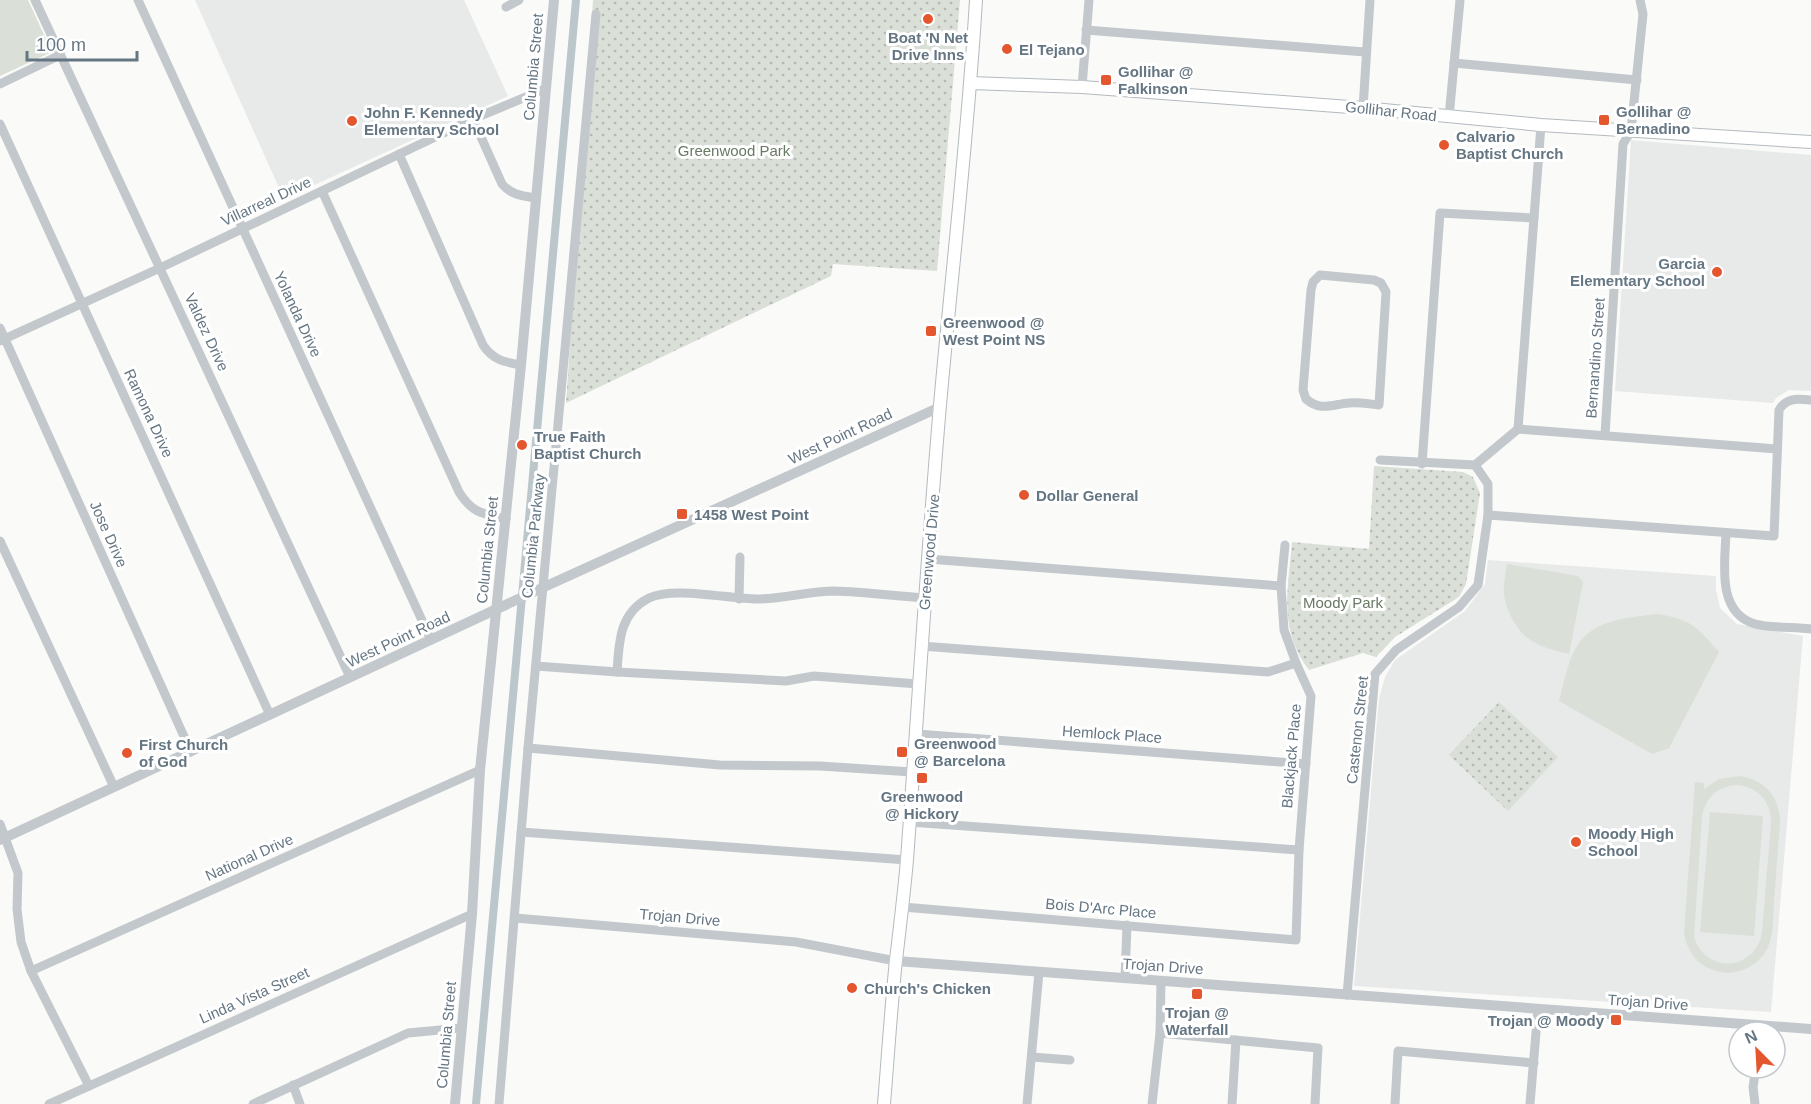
<svg xmlns="http://www.w3.org/2000/svg" width="1811" height="1104" viewBox="0 0 1811 1104" font-family="Arial,sans-serif">
  <style>
    .built { fill: #e8e9e9 }
    .grass { fill: #dadfd7; fill-rule: evenodd }
    .park { fill: url(#park-dots) }
    .lines { fill: none; stroke-linecap: round; stroke-linejoin: round }
    .canal { stroke: #bbc7cb; stroke-width: 8 }
    .secondary-casing { stroke: #b3babf; stroke-width: 14 }
    .minor { stroke: #c3c8cc; stroke-width: 9 }
    .tertiary { stroke: #c3c8cc; stroke-width: 10 }
    .secondary { stroke: #fff; stroke-width: 12 }
    .poi-dot { fill: #e4572e; stroke: #fff; stroke-width: 2 }
    .labels { text-anchor: middle; dominant-baseline: central; stroke-width: 6; stroke-linejoin: round; paint-order: stroke }
    .poi-label { font-size: 15px; font-weight: bold; fill: #657683; stroke: #fff; text-anchor: start }
    .street-label { font-size: 15px; fill: #657683; stroke: #fff }
    .park-label { font-size: 15px; fill: #687a64; stroke: #fff }
  </style>
  <defs>
    <pattern id="park-dots" width="8" height="8" patternUnits="userSpaceOnUse" patternTransform="scale(1.5)"><rect width="8" height="8" fill="#dadfd7"/><path d="M2 2h.1M6 6h.1" fill="none" stroke="#b4b9b4" stroke-width="1.8" stroke-linecap="round"/></pattern>
  </defs>
  <rect width="100%" height="100%" fill="#fafaf8"/>
  <!-- built -->
  <g class="built">
    <path d="M 195,0 L 464,0 L 508,96 L 284,199 Z"/>
    <path d="M 1631,140 L 1811,155 L 1811,391 L 1789,390 L 1776,398 L 1773,403 L 1615,391 Z"/>
    <path d="M 1488,560 L 1716,576 L 1716,590 L 1720,608 L 1737,624 L 1803,636 L 1771,1012 L 1354,986 L 1379,698 L 1385,677 L 1395,660 L 1465,611 L 1485,584 Z"/>
  </g>
  <!-- grass -->
  <g class="grass">
    <path d="M 0,0 L 28,0 L 52,52 L 0,76 Z"/>
    <path d="M 1507,564 L 1578,576 L 1583,582 L 1569,654 C 1556,651 1540,647 1529,639 C 1516,630 1505,608 1504,593 C 1503,583 1506,573 1507,564 Z"/>
    <path d="M 1658,614 C 1692,620 1697,627 1719,652 L 1669,748 L 1652,754 L 1559,701 C 1564,683 1568,658 1579,643 C 1596,619 1632,617 1658,614 Z"/>
    <path d="M 1740,776 C 1765,780 1780,797 1780,823 C 1778,849 1776,875 1774,901 C 1773,916 1774,933 1768,947 C 1759,967 1734,978 1714,970 C 1696,965 1687,950 1684,933 L 1695,782 L 1704,783 L 1704,789 L 1719,779 ZM 1739,785 C 1759,788 1771,802 1771,822 L 1762,932 C 1756,971 1706,975 1694,937 L 1702,817 C 1705,797 1719,785 1739,785 Z"/>
    <path d="M 1710,812 L 1763,816 L 1754,936 L 1700,932 Z"/>
  </g>
  <!-- park -->
  <g class="park">
    <path d="M 593,0 L 960,0 L 937,271 L 833,264 L 831,276 L 566,403 Z"/>
    <path d="M 1374,466 L 1463,472 L 1473,477 L 1480,493 L 1466,584 L 1459,597 L 1395,637 L 1376,657 L 1363,653 L 1309,670 C 1278,628 1288,591 1292,542 L 1369,549 Z"/>
    <path d="M 1499,702 L 1558,757 L 1508,811 L 1449,755 Z"/>
  </g>
  <g class="lines">
    <!-- canal -->
    <path class="canal" d="M 476,1104 L 576,0"/>
    <defs>
      <g id="secondary">
        <path d="M 971,83 L 1082,87 L 1363,108 L 1541,125 L 1811,142"/>
        <path d="M 884,1104 C 888,1056 891,1008 896,960 C 900,926 904,894 907,860 C 918,708 927,556 940,405 C 952,270 968,135 976,0"/>
      </g>
    </defs>
    <!-- secondary casing -->
    <use href="#secondary" class="secondary-casing"/>
    <!-- minor -->
    <g class="minor">
      <path d="M 35,0 L 350,677"/>
      <path d="M 138,0 L 431,640"/>
      <path d="M 506,7 L 519,0"/>
      <path d="M 1086,30 L 1365,52"/>
      <path d="M 1454,63 L 1637,80"/>
      <path d="M 0,84 L 60,55"/>
      <path d="M 1082,87 L 1089,0"/>
      <path d="M 1363,108 L 1370,0"/>
      <path d="M 1449,117 L 1460,0"/>
      <path d="M 473,119 L 502,184 C 511,195 522,196 536,198"/>
      <path d="M 0,124 L 270,715"/>
      <path d="M 399,154 L 483,345 C 493,360 504,362 521,365"/>
      <path d="M 322,191 L 459,492 C 472,513 483,514 506,519"/>
      <path d="M 1320,275 L 1374,280 L 1381,283 L 1386,292 L 1379,405 C 1369,404 1359,402 1349,403 C 1333,404 1321,412 1306,399 L 1303,390 L 1311,290 L 1313,282 Z"/>
      <path d="M 0,328 L 191,752"/>
      <path d="M 0,341 L 160,268 L 473,119 L 545,89"/>
      <path d="M 1518,429 L 1541,125"/>
      <path d="M 1605,435 L 1623,144 L 1631,131 L 1643,14 L 1640,0"/>
      <path d="M 1380,460 L 1475,465 L 1518,429 L 1777,449"/>
      <path d="M 1422,464 L 1440,213 L 1534,218"/>
      <path d="M 1488,515 L 1774,536 L 1779,410 C 1787,397 1797,399 1811,400"/>
      <path d="M 1726,533 C 1725,563 1716,612 1755,624 C 1769,628 1795,627 1811,629"/>
      <path d="M 0,541 L 114,787"/>
      <path d="M 928,559 L 1281,586"/>
      <path d="M 739,599 L 740,557"/>
      <path d="M 921,646 L 1268,672 L 1296,663"/>
      <path d="M 536,666 L 617,672 L 786,681 L 814,676 L 918,684"/>
      <path d="M 617,672 C 619,643 619,613 649,598 C 673,586 729,599 757,599 C 783,599 809,591 834,591 C 865,592 895,596 925,598"/>
      <path d="M 917,734 L 1306,764"/>
      <path d="M 528,748 L 720,765 L 820,766 L 912,772"/>
      <path d="M 909,822 L 1299,850"/>
      <path d="M 0,824 L 18,873 L 17,909 L 21,942 L 31,971 L 89,1086"/>
      <path d="M 521,832 L 907,860"/>
      <path d="M 903,907 L 1296,940 L 1299,850 L 1311,696 L 1296,663 L 1284,630 L 1281,586 L 1285,545"/>
      <path d="M 515,918 L 796,942 L 896,961"/>
      <path d="M 31,971 L 480,770"/>
      <path d="M 1125,978 L 1127,925"/>
      <path d="M 1347,995 L 1375,674 L 1396,650 L 1459,607 L 1478,585 L 1488,515 L 1488,484 L 1475,465"/>
      <path d="M 1160,1033 L 1318,1048 L 1315,1104"/>
      <path d="M 1032,1057 L 1070,1060"/>
      <path d="M 293,1085 L 300,1104"/>
      <path d="M 49,1104 L 472,914"/>
      <path d="M 253,1104 L 408,1033 L 461,1028"/>
      <path d="M 499,1104 L 528,748 L 596,14"/>
      <path d="M 1027,1104 L 1039,972"/>
      <path d="M 1152,1104 L 1160,1033 L 1161,981"/>
      <path d="M 1232,1104 L 1236,1040"/>
      <path d="M 1395,1104 L 1398,1051 L 1534,1063"/>
      <path d="M 1530,1104 L 1538,1009"/>
      <path d="M 1755,1104 L 1753,1087 L 1756,1068"/>
    </g>
    <!-- tertiary -->
    <g class="tertiary">
      <path d="M 0,840 L 542,588 L 940,407"/>
      <path d="M 896,961 L 1811,1029"/>
      <path d="M 455,1104 L 472,914 L 480,770 L 521,365 L 554,0"/>
    </g>
    <!-- secondary -->
    <use href="#secondary" class="secondary"/>
  </g>
  <!-- markers -->
  <g class="poi-dot">
    <circle cx="928" cy="19" r="6"/>
    <circle cx="1007" cy="49" r="6"/>
    <rect x="1100" y="74" width="12" height="12" rx="3"/>
    <rect x="1598" y="114" width="12" height="12" rx="3"/>
    <circle cx="352" cy="121" r="6"/>
    <circle cx="1444" cy="145" r="6"/>
    <circle cx="1717" cy="272" r="6"/>
    <rect x="925" y="325" width="12" height="12" rx="3"/>
    <circle cx="522" cy="445" r="6"/>
    <circle cx="1024" cy="495" r="6"/>
    <rect x="676" y="508" width="12" height="12" rx="3"/>
    <rect x="896" y="746" width="12" height="12" rx="3"/>
    <circle cx="127" cy="753" r="6"/>
    <rect x="916" y="772" width="12" height="12" rx="3"/>
    <circle cx="1576" cy="842" r="6"/>
    <circle cx="852" cy="988" r="6"/>
    <rect x="1191" y="988" width="12" height="12" rx="3"/>
    <rect x="1610" y="1014" width="12" height="12" rx="3"/>
  </g>
  <g class="labels">
    <!-- poi labels -->
    <g class="poi-label">
      <text x="928" y="37" text-anchor="middle">Boat 'N Net<tspan x="928" dy="17">Drive Inns</tspan></text>
      <text x="1019" y="49">El Tejano</text>
      <text x="1118" y="71">Gollihar @<tspan x="1118" dy="17">Falkinson</tspan></text>
      <text x="1616" y="111">Gollihar @<tspan x="1616" dy="17">Bernadino</tspan></text>
      <text x="364" y="112">John F. Kennedy<tspan x="364" dy="17">Elementary School</tspan></text>
      <text x="1456" y="136">Calvario<tspan x="1456" dy="17">Baptist Church</tspan></text>
      <text x="1705" y="263" text-anchor="end">Garcia<tspan x="1705" dy="17">Elementary School</tspan></text>
      <text x="943" y="322">Greenwood @<tspan x="943" dy="17">West Point NS</tspan></text>
      <text x="534" y="436">True Faith<tspan x="534" dy="17">Baptist Church</tspan></text>
      <text x="1036" y="495">Dollar General</text>
      <text x="694" y="514">1458 West Point</text>
      <text x="914" y="743">Greenwood<tspan x="914" dy="17">@ Barcelona</tspan></text>
      <text x="139" y="744">First Church<tspan x="139" dy="17">of God</tspan></text>
      <text x="922" y="796" text-anchor="middle">Greenwood<tspan x="922" dy="17">@ Hickory</tspan></text>
      <text x="1588" y="833">Moody High<tspan x="1588" dy="17">School</tspan></text>
      <text x="864" y="988">Church's Chicken</text>
      <text x="1197" y="1012" text-anchor="middle">Trojan @<tspan x="1197" dy="17">Waterfall</tspan></text>
      <text x="1604" y="1020" text-anchor="end">Trojan @ Moody</text>
    </g>
    <!-- street labels -->
    <g class="street-label">
      <text transform="translate(533 67) rotate(-85)">Columbia Street</text>
      <text transform="translate(1391 111) rotate(6)">Gollihar Road</text>
      <text transform="translate(266 201) rotate(-25)">Villarreal Drive</text>
      <text transform="translate(298 314) rotate(65)">Yolanda Drive</text>
      <text transform="translate(207 332) rotate(65)">Valdez Drive</text>
      <text transform="translate(1595 358) rotate(-86)">Bernandino Street</text>
      <text transform="translate(149 413) rotate(65)">Ramona Drive</text>
      <text transform="translate(840 436) rotate(-25)">West Point Road</text>
      <text transform="translate(109 534) rotate(66)">Jose Drive</text>
      <text transform="translate(533 536) rotate(-84)">Columbia Parkway</text>
      <text transform="translate(487 550) rotate(-84)">Columbia Street</text>
      <text transform="translate(929 552) rotate(-85)">Greenwood Drive</text>
      <text transform="translate(398 639) rotate(-25)">West Point Road</text>
      <text transform="translate(1357 730) rotate(-84)">Castenon Street</text>
      <text transform="translate(1112 734) rotate(4)">Hemlock Place</text>
      <text transform="translate(1291 756) rotate(-85)">Blackjack Place</text>
      <text transform="translate(249 857) rotate(-24)">National Drive</text>
      <text transform="translate(1101 908) rotate(5)">Bois D'Arc Place</text>
      <text transform="translate(680 917) rotate(5)">Trojan Drive</text>
      <text transform="translate(1163 966) rotate(4)">Trojan Drive</text>
      <text transform="translate(254 995) rotate(-24)">Linda Vista Street</text>
      <text transform="translate(1648 1002) rotate(4)">Trojan Drive</text>
      <text transform="translate(446 1035) rotate(-85)">Columbia Street</text>
    </g>
    <!-- park labels -->
    <g class="park-label">
      <text x="734" y="150">Greenwood Park</text>
      <text x="1343" y="602">Moody Park</text>
    </g>
  </g>
  <!-- north arrow -->
  <g transform="translate(1757 1050) rotate(336)"><circle r="28" fill="#ffffff" stroke="#c1c8cd" stroke-width="1.5"/>
  <path d="M0-4.5L10 22L0 15L-10 22Z" fill="#e4572e"/>
  <text y="-9" font-size="16" font-weight="bold" text-anchor="middle" fill="#657683">N</text>
  </g>
  <!-- scale -->
  <path d="M27 51v9h110v-9" fill="none" stroke="#657683" stroke-width="3"/>
  <text x="36" y="51" font-size="18" fill="#657683" stroke="#ffffff" stroke-width="4.5" paint-order="stroke">100 m</text>
</svg>
